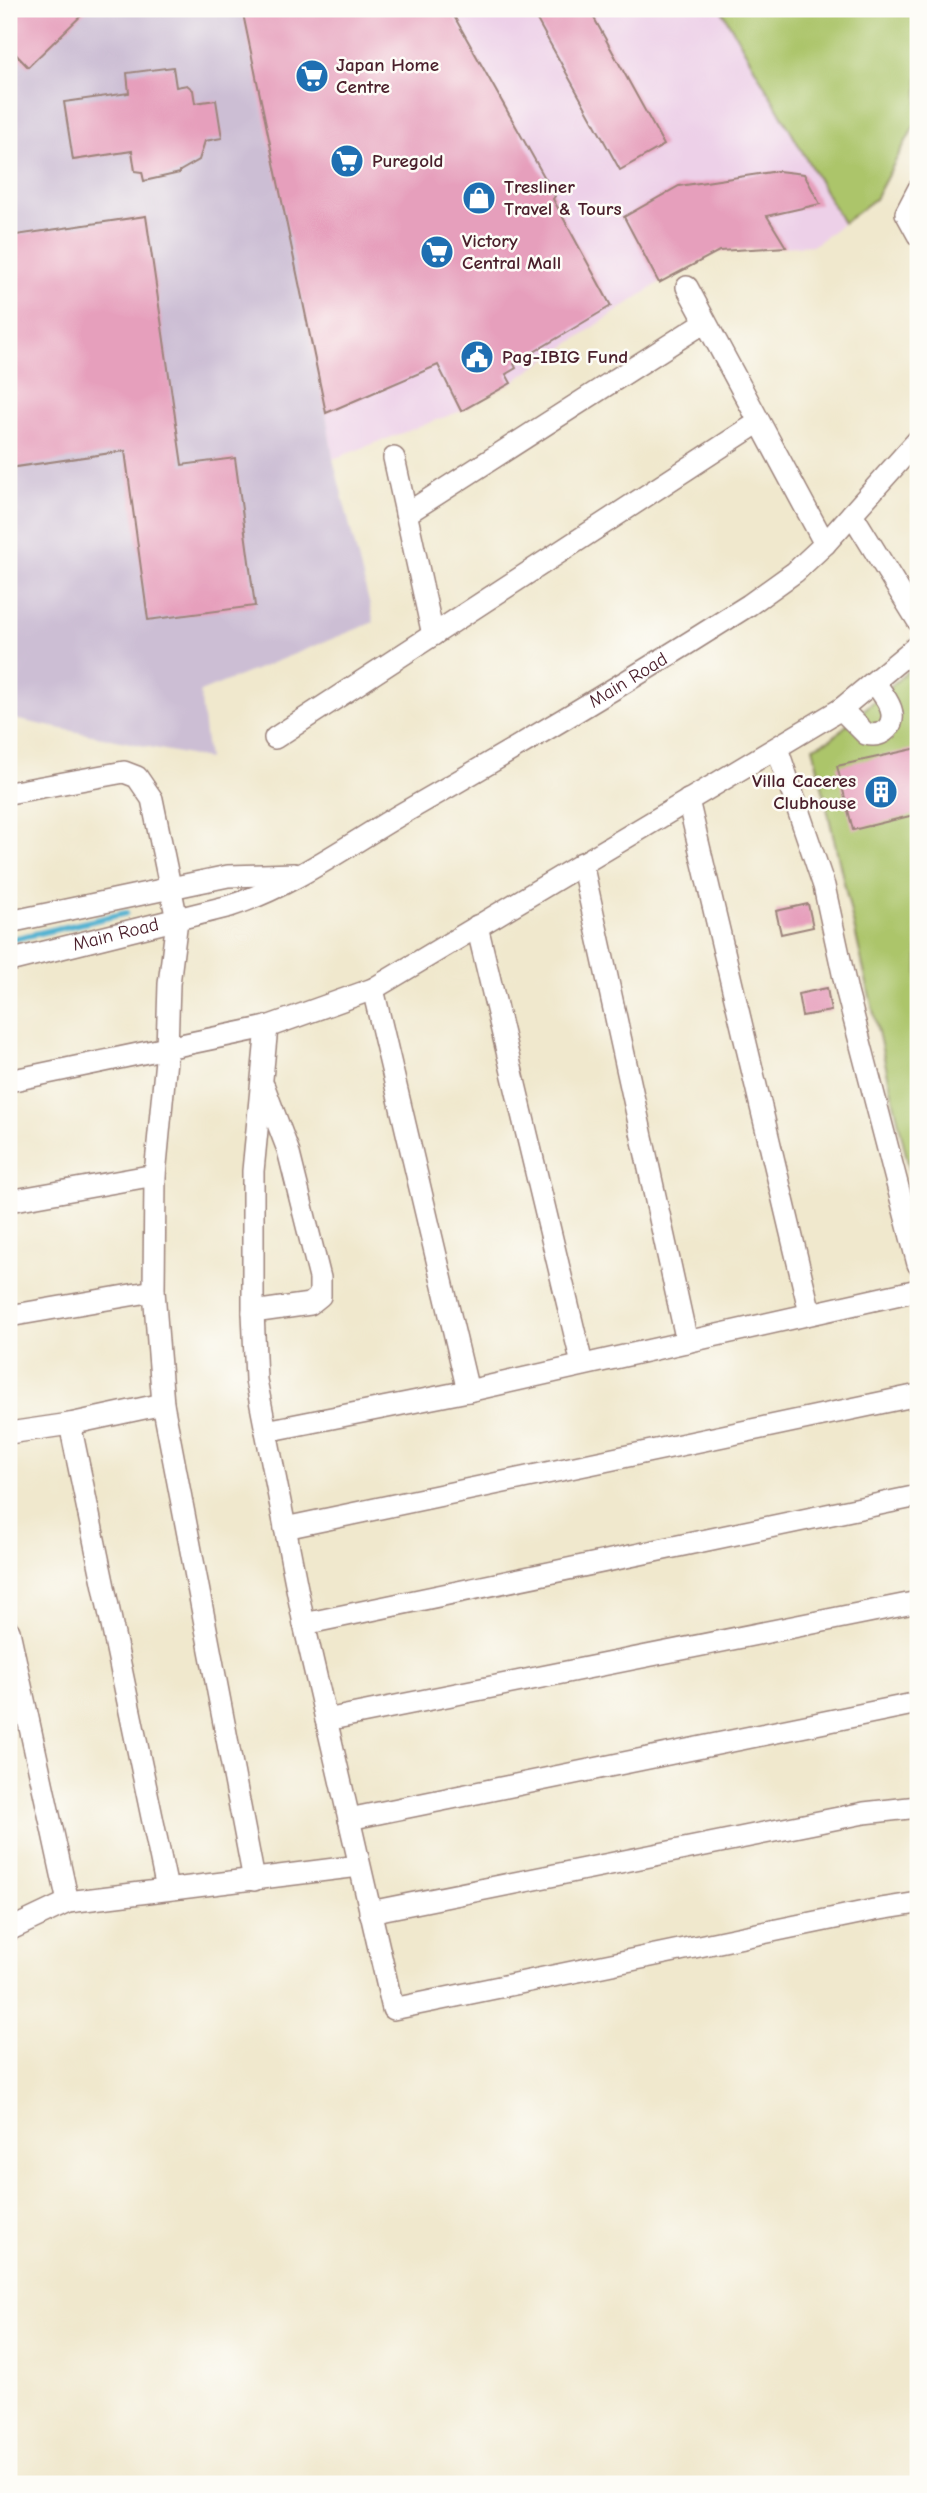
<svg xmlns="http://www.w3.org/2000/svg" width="927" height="2493" viewBox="0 0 927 2493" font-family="'Comic Neue',sans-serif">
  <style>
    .built { fill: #edd0e8 }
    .industrial { fill: #ccbed4 }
    .green { fill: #acc56b; stroke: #7b724b; stroke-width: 2 }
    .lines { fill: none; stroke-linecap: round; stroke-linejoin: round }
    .stream { stroke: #53b3d2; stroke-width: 6 }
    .building { fill: #e69fbc }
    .minor-casing { stroke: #9d847c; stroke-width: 24 }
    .minor { stroke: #fff; stroke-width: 21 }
    .labels { text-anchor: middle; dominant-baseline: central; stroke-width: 5; stroke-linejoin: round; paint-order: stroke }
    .poi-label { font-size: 19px; font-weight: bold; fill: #4a1f2b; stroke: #fdfcf7; text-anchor: start }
    .street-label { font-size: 19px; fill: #4a1f2b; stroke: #fdfcf7 }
  </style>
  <rect width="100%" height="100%" fill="#fdfcf7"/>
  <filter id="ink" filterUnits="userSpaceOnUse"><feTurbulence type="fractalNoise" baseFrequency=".0143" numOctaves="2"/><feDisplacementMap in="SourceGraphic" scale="14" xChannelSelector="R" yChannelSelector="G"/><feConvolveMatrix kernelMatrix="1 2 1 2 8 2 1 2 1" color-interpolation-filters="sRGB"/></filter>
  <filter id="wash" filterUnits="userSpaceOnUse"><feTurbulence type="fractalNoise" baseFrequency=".00686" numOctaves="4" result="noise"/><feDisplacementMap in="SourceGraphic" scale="28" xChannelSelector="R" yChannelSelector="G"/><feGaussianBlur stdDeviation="1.57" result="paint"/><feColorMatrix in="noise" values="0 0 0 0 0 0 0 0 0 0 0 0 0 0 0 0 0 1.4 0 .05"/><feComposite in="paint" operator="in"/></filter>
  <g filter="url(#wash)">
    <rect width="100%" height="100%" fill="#f0e8cd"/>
    <!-- built -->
    <path class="built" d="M 241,9 L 918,9 L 918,119 L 875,199 L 814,245 L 719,251 L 659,283 L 511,383 L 461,411 L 333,459 L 326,413 Z"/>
    <!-- industrial -->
    <path class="industrial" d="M 9,9 L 241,9 L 242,12 L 326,413 L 333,459 L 374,622 L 200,692 L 208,759 L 9,718 Z"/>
    <!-- green -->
    <g class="green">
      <path d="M 721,9 L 918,9 L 918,119 L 875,199 L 843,223 Z"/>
      <path d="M 918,662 L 918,1207 L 813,747 L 831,739 Z"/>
    </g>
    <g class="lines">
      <!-- stream -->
      <path class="stream" d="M 9,940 L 126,913"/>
    </g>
    <g id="blocks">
      <!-- building -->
      <g class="building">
        <path d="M 9,9 L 88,9 L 28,67 L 9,47 Z"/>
        <path d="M 242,9 L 450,9 L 555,196 L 553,199 L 611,306 L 514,364 L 516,368 L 506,374 L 511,383 L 461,411 L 438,365 L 326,413 Z"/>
        <path d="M 531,9 L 589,9 L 664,145 L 620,170 Z"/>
        <path d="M 173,67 L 176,87 L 187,85 L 193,90 L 195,103 L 216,100 L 222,138 L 205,141 L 199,160 L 180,171 L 180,173 L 144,181 L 142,172 L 135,171 L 132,151 L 73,160 L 64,102 L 129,93 L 127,73 Z"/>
        <path d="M 778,171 L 804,174 L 820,204 L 767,216 L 786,247 L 719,251 L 659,283 L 624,217 L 679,186 Z"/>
        <path d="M 146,216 L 182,465 L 235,458 L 255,606 L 148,620 L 125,451 L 9,468 L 9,236 Z"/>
        <path d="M 918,748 L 918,814 L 853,830 L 837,766 Z"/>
        <path d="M 808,904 L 813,927 L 781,934 L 776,911 Z"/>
        <path d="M 827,988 L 831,1011 L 802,1016 L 798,994 Z"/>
      </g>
    </g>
  </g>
  <g filter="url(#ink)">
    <use href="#blocks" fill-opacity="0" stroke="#9d847c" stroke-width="2"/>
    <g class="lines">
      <defs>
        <g id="minor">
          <path d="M 918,190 L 906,213 L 918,235"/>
          <path d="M 687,287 L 825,544"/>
          <path d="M 394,458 L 433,635"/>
          <path d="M 406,514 L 705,322"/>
          <path d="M 852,514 L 918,621"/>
          <path d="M 841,709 L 866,734 C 874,736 881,735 887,729 C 901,714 883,695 875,683"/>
          <path d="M 275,738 L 759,422"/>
          <path d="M 777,748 L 824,886 L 847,992 L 918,1264"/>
          <path d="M 9,793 L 124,772 L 137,777 L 152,799 L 177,920 L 169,984 L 167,1049 L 155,1175 L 154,1291 L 163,1404 L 254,1880"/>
          <path d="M 688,800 L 810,1313"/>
          <path d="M 582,863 L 687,1342"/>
          <path d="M 9,922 L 228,876 L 294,874"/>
          <path d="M 477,926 L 582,1364"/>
          <path id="s1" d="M 9,961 L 230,906 C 290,887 344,848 398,816 C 517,748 634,678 749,605 L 795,572 L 825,544 L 918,440"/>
          <path d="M 373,989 L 468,1391"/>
          <path d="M 267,1027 L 253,1171 L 253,1312 L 256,1380 L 304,1624 L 393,2009 L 874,1910 L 918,1903"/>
          <path d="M 9,1081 L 267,1027 L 373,989 L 841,709 L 918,645"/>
          <path d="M 9,1201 L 155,1175"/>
          <path d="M 253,1312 L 310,1304 L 320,1296 L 320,1278 L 288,1150 L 264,1087"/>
          <path d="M 9,1316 L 154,1291"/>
          <path d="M 70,1424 L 167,1889"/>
          <path d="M 266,1431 L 468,1391 L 918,1290"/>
          <path d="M 9,1433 L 70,1424 L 163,1404"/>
          <path d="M 285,1528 L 918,1395"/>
          <path d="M 304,1624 L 918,1496"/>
          <path d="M 9,1631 L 68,1902"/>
          <path d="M 326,1720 L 918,1602"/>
          <path d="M 349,1819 L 918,1703"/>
          <path d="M 370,1912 L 864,1813 L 918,1807"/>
          <path d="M 9,1930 L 68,1902 L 359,1866"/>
        </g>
      </defs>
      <!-- minor casing -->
      <use href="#minor" class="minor-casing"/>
      <!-- minor -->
      <use href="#minor" class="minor"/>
    </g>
  </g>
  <!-- icons -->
  <defs>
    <symbol id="supermarket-disc" viewBox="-11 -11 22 22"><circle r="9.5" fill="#1f6fb2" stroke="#fdfcf7"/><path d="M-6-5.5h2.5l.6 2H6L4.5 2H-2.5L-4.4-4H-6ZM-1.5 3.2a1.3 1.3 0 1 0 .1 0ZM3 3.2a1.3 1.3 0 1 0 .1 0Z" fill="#fff"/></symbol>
    <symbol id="shop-disc" viewBox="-11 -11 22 22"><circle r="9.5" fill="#1f6fb2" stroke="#fdfcf7"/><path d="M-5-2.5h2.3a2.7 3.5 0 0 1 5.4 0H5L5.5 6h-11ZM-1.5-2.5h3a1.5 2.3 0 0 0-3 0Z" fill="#fff"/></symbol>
    <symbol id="civic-disc" viewBox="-11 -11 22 22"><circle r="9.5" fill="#1f6fb2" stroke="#fdfcf7"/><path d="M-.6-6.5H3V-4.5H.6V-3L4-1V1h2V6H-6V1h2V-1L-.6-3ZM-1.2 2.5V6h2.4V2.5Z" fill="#fff"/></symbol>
    <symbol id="building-disc" viewBox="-11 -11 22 22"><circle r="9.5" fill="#1f6fb2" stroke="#fdfcf7"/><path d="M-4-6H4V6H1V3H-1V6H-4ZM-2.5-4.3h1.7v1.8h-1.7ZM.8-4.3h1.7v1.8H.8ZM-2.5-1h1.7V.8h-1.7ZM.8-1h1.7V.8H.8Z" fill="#fff"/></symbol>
  </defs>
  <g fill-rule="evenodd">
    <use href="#supermarket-disc" x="293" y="57" width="38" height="38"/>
    <use href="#supermarket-disc" x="328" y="142" width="38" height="38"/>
    <use href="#shop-disc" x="460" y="179" width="38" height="38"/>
    <use href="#supermarket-disc" x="418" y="233" width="38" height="38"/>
    <use href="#civic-disc" x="458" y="338" width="38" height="38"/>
    <use href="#building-disc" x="862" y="773" width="38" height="38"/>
  </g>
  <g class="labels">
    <!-- poi labels -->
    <g class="poi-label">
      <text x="336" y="65">Japan Home<tspan x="336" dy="22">Centre</tspan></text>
      <text x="372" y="161">Puregold</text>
      <text x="504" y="187">Tresliner<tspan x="504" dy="22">Travel &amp; Tours</tspan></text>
      <text x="462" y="241">Victory<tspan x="462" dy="22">Central Mall</tspan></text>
      <text x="502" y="357">Pag-IBIG Fund</text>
      <text x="856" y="781" text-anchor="end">Villa Caceres<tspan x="856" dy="22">Clubhouse</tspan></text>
    </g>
    <!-- street labels -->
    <g class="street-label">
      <text stroke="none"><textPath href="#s1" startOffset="686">Main Road</textPath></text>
      <text stroke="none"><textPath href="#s1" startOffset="110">Main Road</textPath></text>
    </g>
  </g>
  <!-- margin -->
  <rect width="927" height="2493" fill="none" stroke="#fdfcf7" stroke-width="35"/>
</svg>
